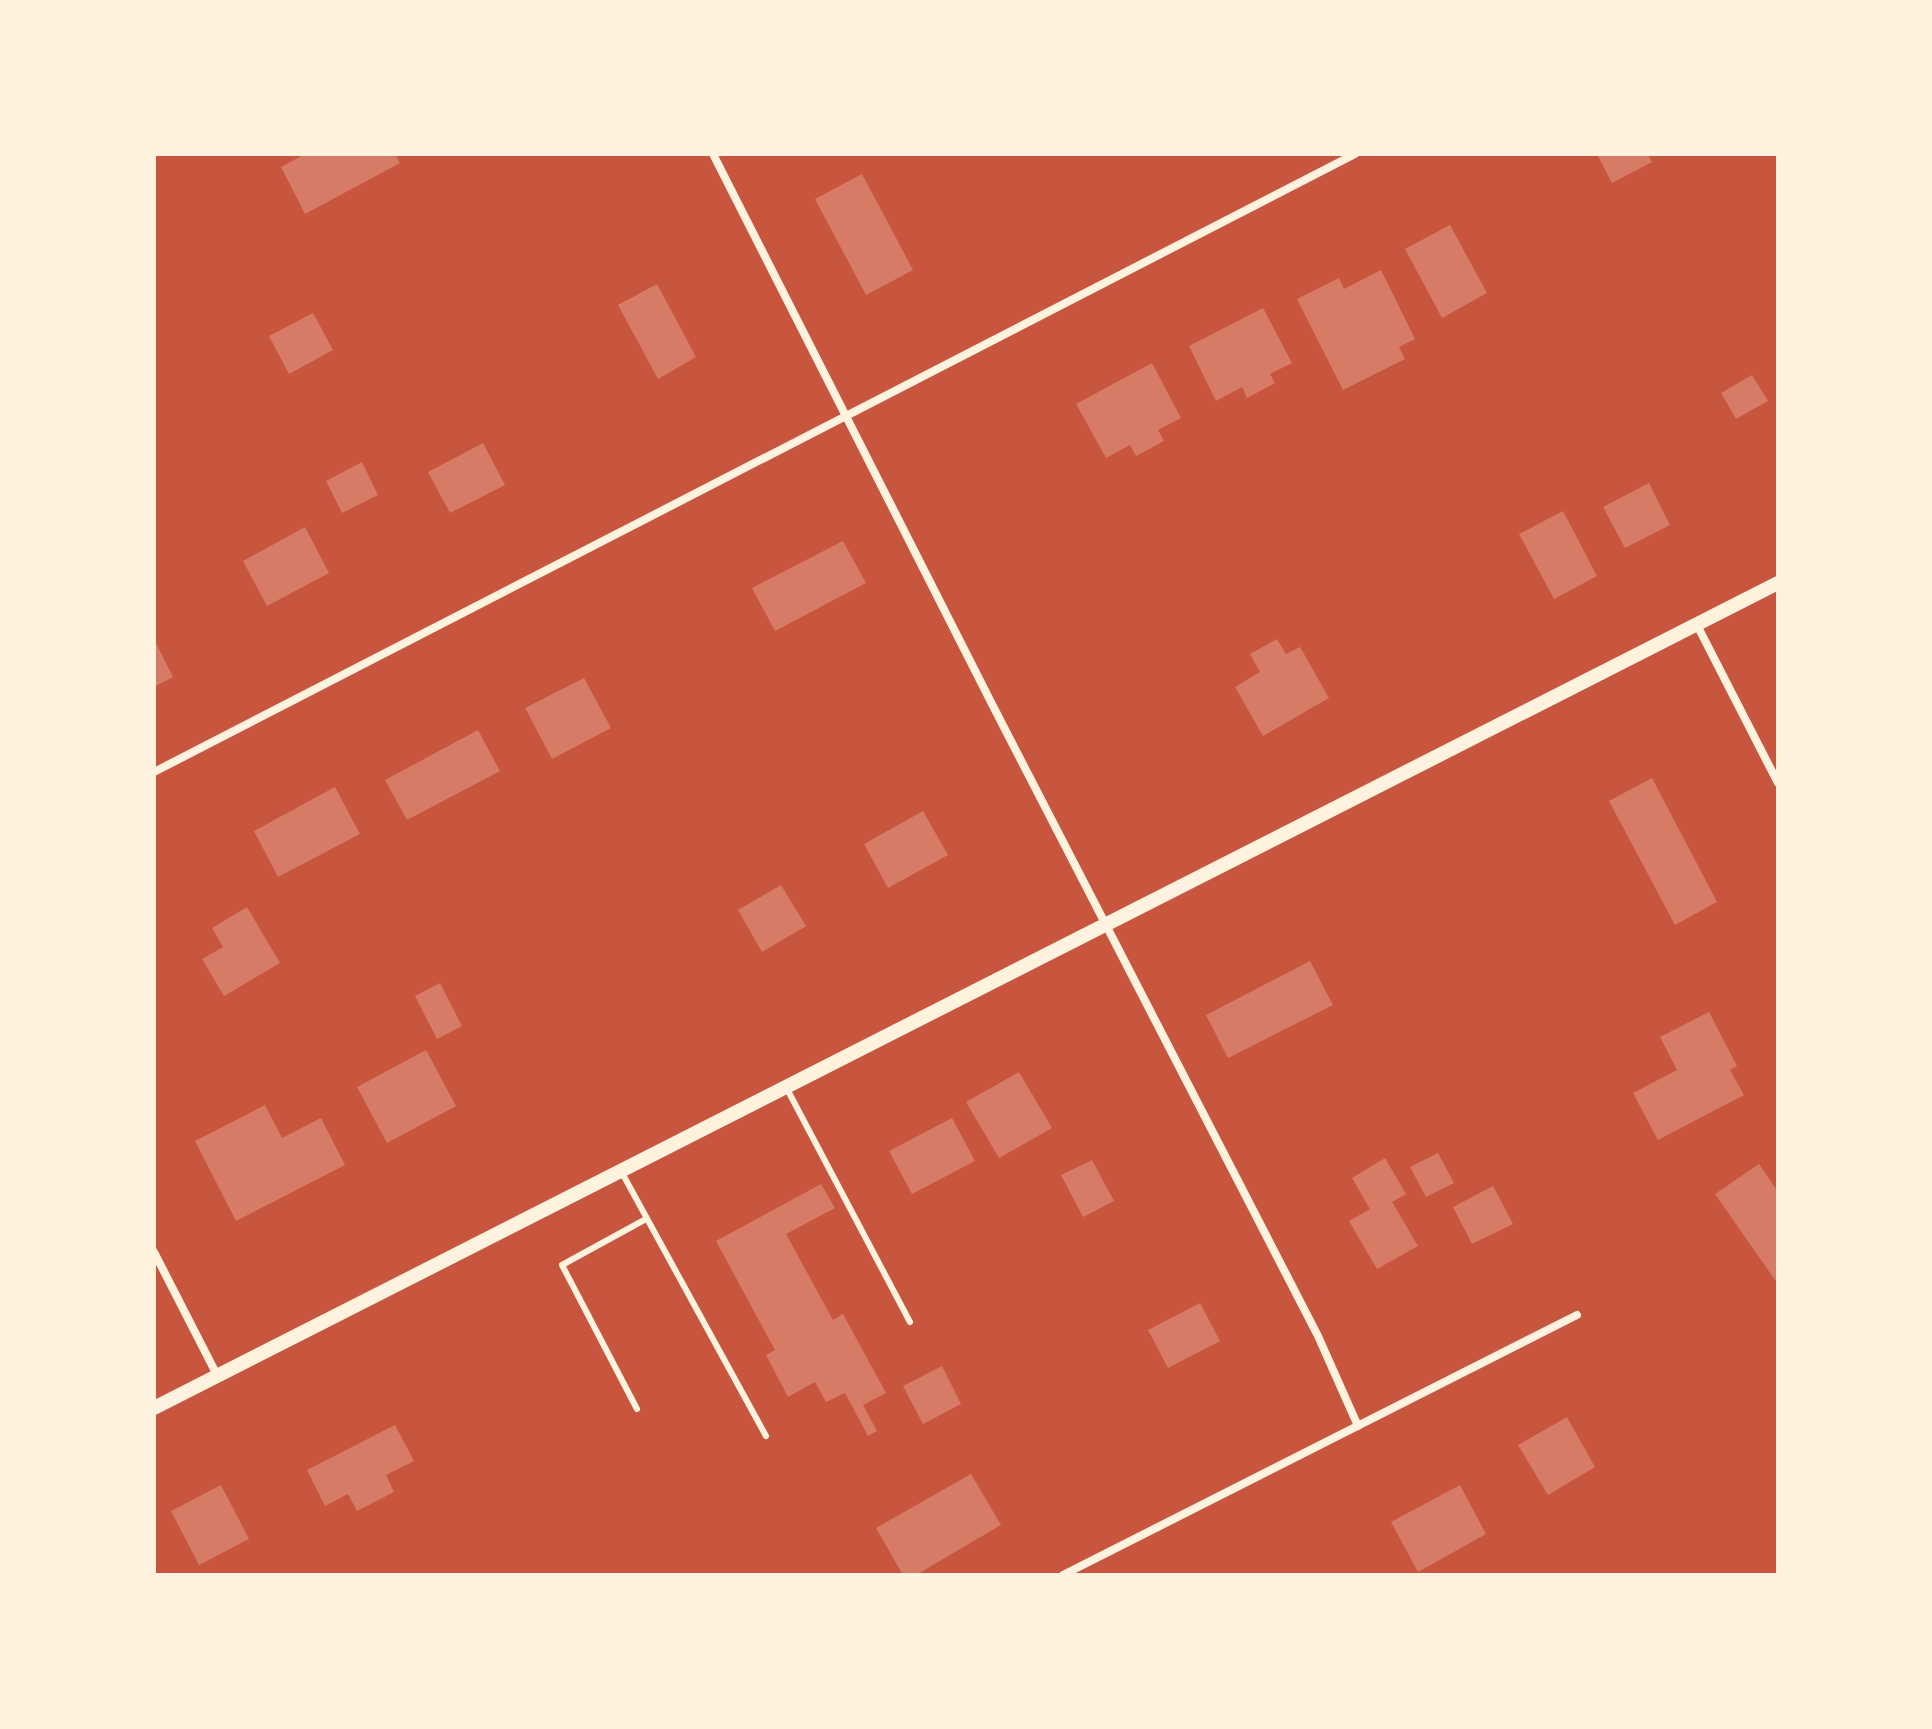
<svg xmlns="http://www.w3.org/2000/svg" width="1932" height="1729" viewBox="0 0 1932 1729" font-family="Signika,sans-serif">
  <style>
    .building { fill: #d67c66 }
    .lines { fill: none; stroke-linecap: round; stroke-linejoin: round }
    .service { stroke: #fff3e0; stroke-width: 6 }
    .minor { stroke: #fff3e0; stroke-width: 8 }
    .tertiary { stroke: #fff3e0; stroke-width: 14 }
  </style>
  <rect width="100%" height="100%" fill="#c8553d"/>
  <!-- building -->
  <g class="building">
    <path d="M 305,154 L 395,154 L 400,163 L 305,214 L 281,167 Z"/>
    <path d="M 1597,154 L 1648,154 L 1652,162 L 1612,183 Z"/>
    <path d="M 862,174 L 913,270 L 866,295 L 815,199 Z"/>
    <path d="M 1450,225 L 1487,293 L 1442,318 L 1405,249 Z"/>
    <path d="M 1381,270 L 1415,339 L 1399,347 L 1405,359 L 1343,390 L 1297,299 L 1339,278 L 1344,289 Z"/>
    <path d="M 657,284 L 696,357 L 658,379 L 618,305 Z"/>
    <path d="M 1263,308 L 1292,363 L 1270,374 L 1275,383 L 1247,398 L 1242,387 L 1216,401 L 1189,346 Z"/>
    <path d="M 313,313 L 333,350 L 289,374 L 269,336 Z"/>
    <path d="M 1152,363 L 1181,418 L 1158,430 L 1164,441 L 1136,456 L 1130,445 L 1106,458 L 1076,404 Z"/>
    <path d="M 1752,375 L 1768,401 L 1736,419 L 1721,393 Z"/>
    <path d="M 483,443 L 505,485 L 450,513 L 428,472 Z"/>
    <path d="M 362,462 L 378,495 L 342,513 L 326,481 Z"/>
    <path d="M 1649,483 L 1670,525 L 1625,548 L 1603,507 Z"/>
    <path d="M 1563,511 L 1597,576 L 1554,599 L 1519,534 Z"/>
    <path d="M 305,527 L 329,573 L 267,606 L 243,561 Z"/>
    <path d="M 843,541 L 866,583 L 775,631 L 752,588 Z"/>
    <path d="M 154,639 L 173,677 L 154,687 Z"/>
    <path d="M 1277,639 L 1286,654 L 1300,647 L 1329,698 L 1263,736 L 1235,687 L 1260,672 L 1250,654 Z"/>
    <path d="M 584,678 L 611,728 L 552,759 L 525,708 Z"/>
    <path d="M 478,730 L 500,771 L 407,820 L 385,780 Z"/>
    <path d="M 1652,778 L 1717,902 L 1675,925 L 1609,801 Z"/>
    <path d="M 335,787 L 360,834 L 278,877 L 254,831 Z"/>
    <path d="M 923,811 L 948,855 L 888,888 L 864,844 Z"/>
    <path d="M 781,885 L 806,926 L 762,952 L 738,910 Z"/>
    <path d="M 247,907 L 280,963 L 224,996 L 202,959 L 223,947 L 212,928 Z"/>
    <path d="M 1310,961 L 1333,1005 L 1228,1058 L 1206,1015 Z"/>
    <path d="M 440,983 L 462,1026 L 437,1039 L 415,996 Z"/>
    <path d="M 1709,1012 L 1737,1066 L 1730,1070 L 1744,1095 L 1658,1140 L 1633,1093 L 1677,1070 L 1660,1037 Z"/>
    <path d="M 426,1050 L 456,1106 L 387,1143 L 357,1087 Z"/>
    <path d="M 1019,1072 L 1052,1128 L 999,1158 L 966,1102 Z"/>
    <path d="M 265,1105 L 282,1138 L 321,1118 L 345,1165 L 236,1221 L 195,1141 Z"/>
    <path d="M 952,1118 L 975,1161 L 912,1194 L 889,1151 Z"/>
    <path d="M 1438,1153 L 1454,1183 L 1426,1197 L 1410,1167 Z"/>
    <path d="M 1385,1158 L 1406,1194 L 1392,1202 L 1418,1246 L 1377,1269 L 1349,1221 L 1370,1209 L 1352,1178 Z"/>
    <path d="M 1092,1160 L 1114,1201 L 1083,1217 L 1061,1175 Z"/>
    <path d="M 1759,1164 L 1778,1192 L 1778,1278 L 1775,1280 L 1715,1194 Z"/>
    <path d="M 821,1184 L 835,1208 L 786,1234 L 833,1320 L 843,1314 L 886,1393 L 863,1405 L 877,1431 L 868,1436 L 845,1393 L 826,1402 L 815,1382 L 788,1397 L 766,1355 L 775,1350 L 716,1241 Z"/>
    <path d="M 1493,1186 L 1513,1224 L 1472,1244 L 1453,1207 Z"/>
    <path d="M 1200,1303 L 1220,1341 L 1168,1368 L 1148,1330 Z"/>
    <path d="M 942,1366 L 961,1404 L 923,1424 L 903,1386 Z"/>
    <path d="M 1567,1417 L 1595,1467 L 1548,1495 L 1518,1445 Z"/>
    <path d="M 395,1425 L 414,1461 L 386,1475 L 394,1492 L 357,1511 L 348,1494 L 325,1506 L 307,1470 Z"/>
    <path d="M 971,1474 L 1001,1525 L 916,1575 L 903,1575 L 876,1528 Z"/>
    <path d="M 221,1485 L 249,1539 L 199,1565 L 171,1511 Z"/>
    <path d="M 1460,1485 L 1486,1534 L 1418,1572 L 1391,1522 Z"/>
  </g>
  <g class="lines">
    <!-- service -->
    <g class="service">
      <path d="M 786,1087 L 910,1322"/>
      <path d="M 621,1171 L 766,1436"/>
      <path d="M 637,1409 L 562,1265 L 646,1219"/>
    </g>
    <!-- minor -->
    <g class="minor">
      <path d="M 713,154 L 994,708 L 1318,1336 L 1358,1426"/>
      <path d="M 1697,625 L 1778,783"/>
      <path d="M 154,772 L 1355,154"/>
      <path d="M 154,1252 L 218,1377"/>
      <path d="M 1063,1575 L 1577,1315"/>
    </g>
    <!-- tertiary -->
    <path class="tertiary" d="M 154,1408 L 1778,583"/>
  </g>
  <!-- border -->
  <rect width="1932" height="1729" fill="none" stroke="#fff3e0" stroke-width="312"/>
</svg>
